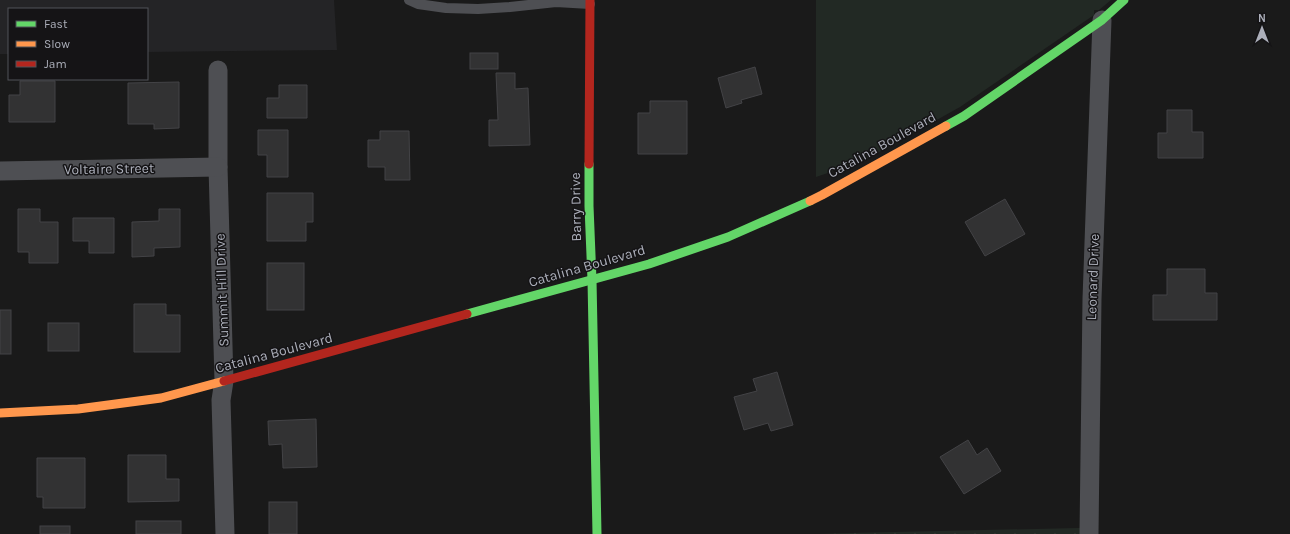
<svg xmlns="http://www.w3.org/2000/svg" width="1290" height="534" viewBox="0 0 1290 534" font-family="Karla,sans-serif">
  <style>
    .built { fill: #242426 }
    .green { fill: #222924 }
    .forest { fill: url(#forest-crowns) }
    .building { fill: #323233; stroke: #434346 }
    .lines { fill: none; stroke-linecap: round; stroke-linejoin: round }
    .lane { stroke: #4e4f53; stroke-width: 10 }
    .street { stroke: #4e4f53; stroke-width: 19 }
    .fast { stroke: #63d668; stroke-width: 9 }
    .slow { stroke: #ff974d; stroke-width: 9 }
    .jam { stroke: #b3261e; stroke-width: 9 }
    .labels { text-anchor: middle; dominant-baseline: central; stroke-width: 3; stroke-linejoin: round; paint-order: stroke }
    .street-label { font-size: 14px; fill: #acafba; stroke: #151416 }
  </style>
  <defs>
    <pattern id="forest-crowns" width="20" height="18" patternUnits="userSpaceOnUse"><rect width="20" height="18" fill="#222924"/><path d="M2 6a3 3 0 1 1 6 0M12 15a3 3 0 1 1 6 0" fill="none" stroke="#3f4642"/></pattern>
  </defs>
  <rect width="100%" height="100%" fill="#1a1a1a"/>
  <!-- built -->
  <path class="built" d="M 0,0 L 334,0 L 337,50 L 147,52 L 147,9 L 9,9 L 9,54 L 0,54 Z"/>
  <!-- green -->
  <path class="green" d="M 816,0 L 1111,0 L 1099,10 L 1094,10 L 1094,15 L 960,107 L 863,161 L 816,177 Z"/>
  <!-- forest -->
  <path class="forest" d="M 1080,528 L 1080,534 L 819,534 L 851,533 Z"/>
  <!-- building -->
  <g class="building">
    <rect x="470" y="53" width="28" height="16"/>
    <path d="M 755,67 L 762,94 L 741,100 L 742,103 L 726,108 L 718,78 Z"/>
    <path d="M 496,73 L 515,73 L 515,89 L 528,88 L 530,145 L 489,146 L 489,120 L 498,120 Z"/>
    <path d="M 20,81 L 55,81 L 55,122 L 9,122 L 9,95 L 20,95 Z"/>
    <path d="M 179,82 L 179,128 L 154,129 L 154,124 L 128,124 L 128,83 Z"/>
    <path d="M 279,85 L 307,85 L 307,118 L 267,118 L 267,98 L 279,98 Z"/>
    <path d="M 650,101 L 687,101 L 687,154 L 638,154 L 638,113 L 650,113 Z"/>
    <path d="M 1167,110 L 1192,110 L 1192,132 L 1203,132 L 1203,158 L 1158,158 L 1158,133 L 1167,133 Z"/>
    <path d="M 258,130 L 288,130 L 288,177 L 267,177 L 267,155 L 258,155 Z"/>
    <path d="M 380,131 L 409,131 L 410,180 L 385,180 L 385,167 L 368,167 L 368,140 L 380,140 Z"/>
    <path d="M 267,193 L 313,193 L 313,222 L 306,222 L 306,241 L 267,241 Z"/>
    <path d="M 1005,199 L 1025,234 L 985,256 L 965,222 Z"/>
    <path d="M 18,209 L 40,209 L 40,222 L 58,222 L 58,263 L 29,263 L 29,252 L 18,252 Z"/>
    <path d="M 159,209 L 180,209 L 180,247 L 154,248 L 154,256 L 132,257 L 132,222 L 159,221 Z"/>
    <path d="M 73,218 L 114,218 L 114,253 L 89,253 L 89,241 L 73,241 Z"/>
    <rect x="267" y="263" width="37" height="47"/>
    <path d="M 1167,269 L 1205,269 L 1205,293 L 1217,293 L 1217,320 L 1153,320 L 1153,295 L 1167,295 Z"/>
    <path d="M 134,304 L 166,304 L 166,315 L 180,315 L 180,352 L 134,352 Z"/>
    <rect x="0" y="310" width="11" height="44"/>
    <rect x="48" y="323" width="31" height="28"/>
    <path d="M 777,372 L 793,425 L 771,431 L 768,423 L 744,430 L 734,397 L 757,391 L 753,379 Z"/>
    <path d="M 316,419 L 317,467 L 283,468 L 282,444 L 269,445 L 268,421 Z"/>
    <path d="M 968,440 L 977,455 L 987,448 L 1001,471 L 964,494 L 940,457 Z"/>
    <path d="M 128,455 L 166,455 L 166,479 L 179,479 L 179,501 L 128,502 Z"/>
    <path d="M 37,458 L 85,458 L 85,508 L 43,508 L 43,497 L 37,497 Z"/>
    <rect x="269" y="502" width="28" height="32"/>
    <rect x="136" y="521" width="45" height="13"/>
    <rect x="40" y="526" width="30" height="8"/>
  </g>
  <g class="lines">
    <!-- lane -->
    <path class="lane" d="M 409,0 L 418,4 L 446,8 L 478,9 L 510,7 L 556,2 L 590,4"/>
    <!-- street -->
    <g class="street">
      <path d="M 218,70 L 218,167 L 224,381 L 221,400 L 225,534"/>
      <path d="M 0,171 L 218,167"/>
      <path d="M 1089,534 L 1092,299 L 1102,20"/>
    </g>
    <!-- fast -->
    <g class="fast">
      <path d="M 946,126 L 964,116 L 1102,20 L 1124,0"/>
      <path d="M 589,164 L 589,206 L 592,280 L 597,534"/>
      <path d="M 467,314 L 649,264 L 728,237 L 810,201"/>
    </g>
    <!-- slow -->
    <g class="slow">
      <path d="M 810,201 L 822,195 L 946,126"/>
      <path d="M 0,413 L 78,409 L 161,398 L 224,381"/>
    </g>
    <!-- jam -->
    <g class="jam">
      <path d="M 589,164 L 590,0"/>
      <path d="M 224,381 L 467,314"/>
    </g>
  </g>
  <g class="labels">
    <!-- street labels -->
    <g class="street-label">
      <text transform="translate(882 145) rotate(-29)">Catalina Boulevard</text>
      <text transform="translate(109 169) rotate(-1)">Voltaire Street</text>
      <text transform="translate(576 207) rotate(-91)">Barry Drive</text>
      <text transform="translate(587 266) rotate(-16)">Catalina Boulevard</text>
      <text transform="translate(1093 277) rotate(-88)">Leonard Drive</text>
      <text transform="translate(222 290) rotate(-92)">Summit Hill Drive</text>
      <text transform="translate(274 353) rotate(-15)">Catalina Boulevard</text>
    </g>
  </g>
  <!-- legend -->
  <rect x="8" y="8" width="140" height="72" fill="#151416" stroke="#515258"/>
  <rect x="16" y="21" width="20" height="6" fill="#63d668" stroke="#515258"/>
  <text x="44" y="28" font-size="12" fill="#acafba">Fast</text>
  <rect x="16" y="41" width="20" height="6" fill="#ff974d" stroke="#515258"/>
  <text x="44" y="48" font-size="12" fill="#acafba">Slow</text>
  <rect x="16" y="61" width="20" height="6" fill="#b3261e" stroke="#515258"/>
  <text x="44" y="68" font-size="12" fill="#acafba">Jam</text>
  <!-- north arrow -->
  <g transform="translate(1262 28)" stroke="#151416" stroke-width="3" paint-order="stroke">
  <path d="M0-3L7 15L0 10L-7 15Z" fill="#acafba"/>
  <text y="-6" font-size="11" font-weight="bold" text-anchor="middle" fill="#acafba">N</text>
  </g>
</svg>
